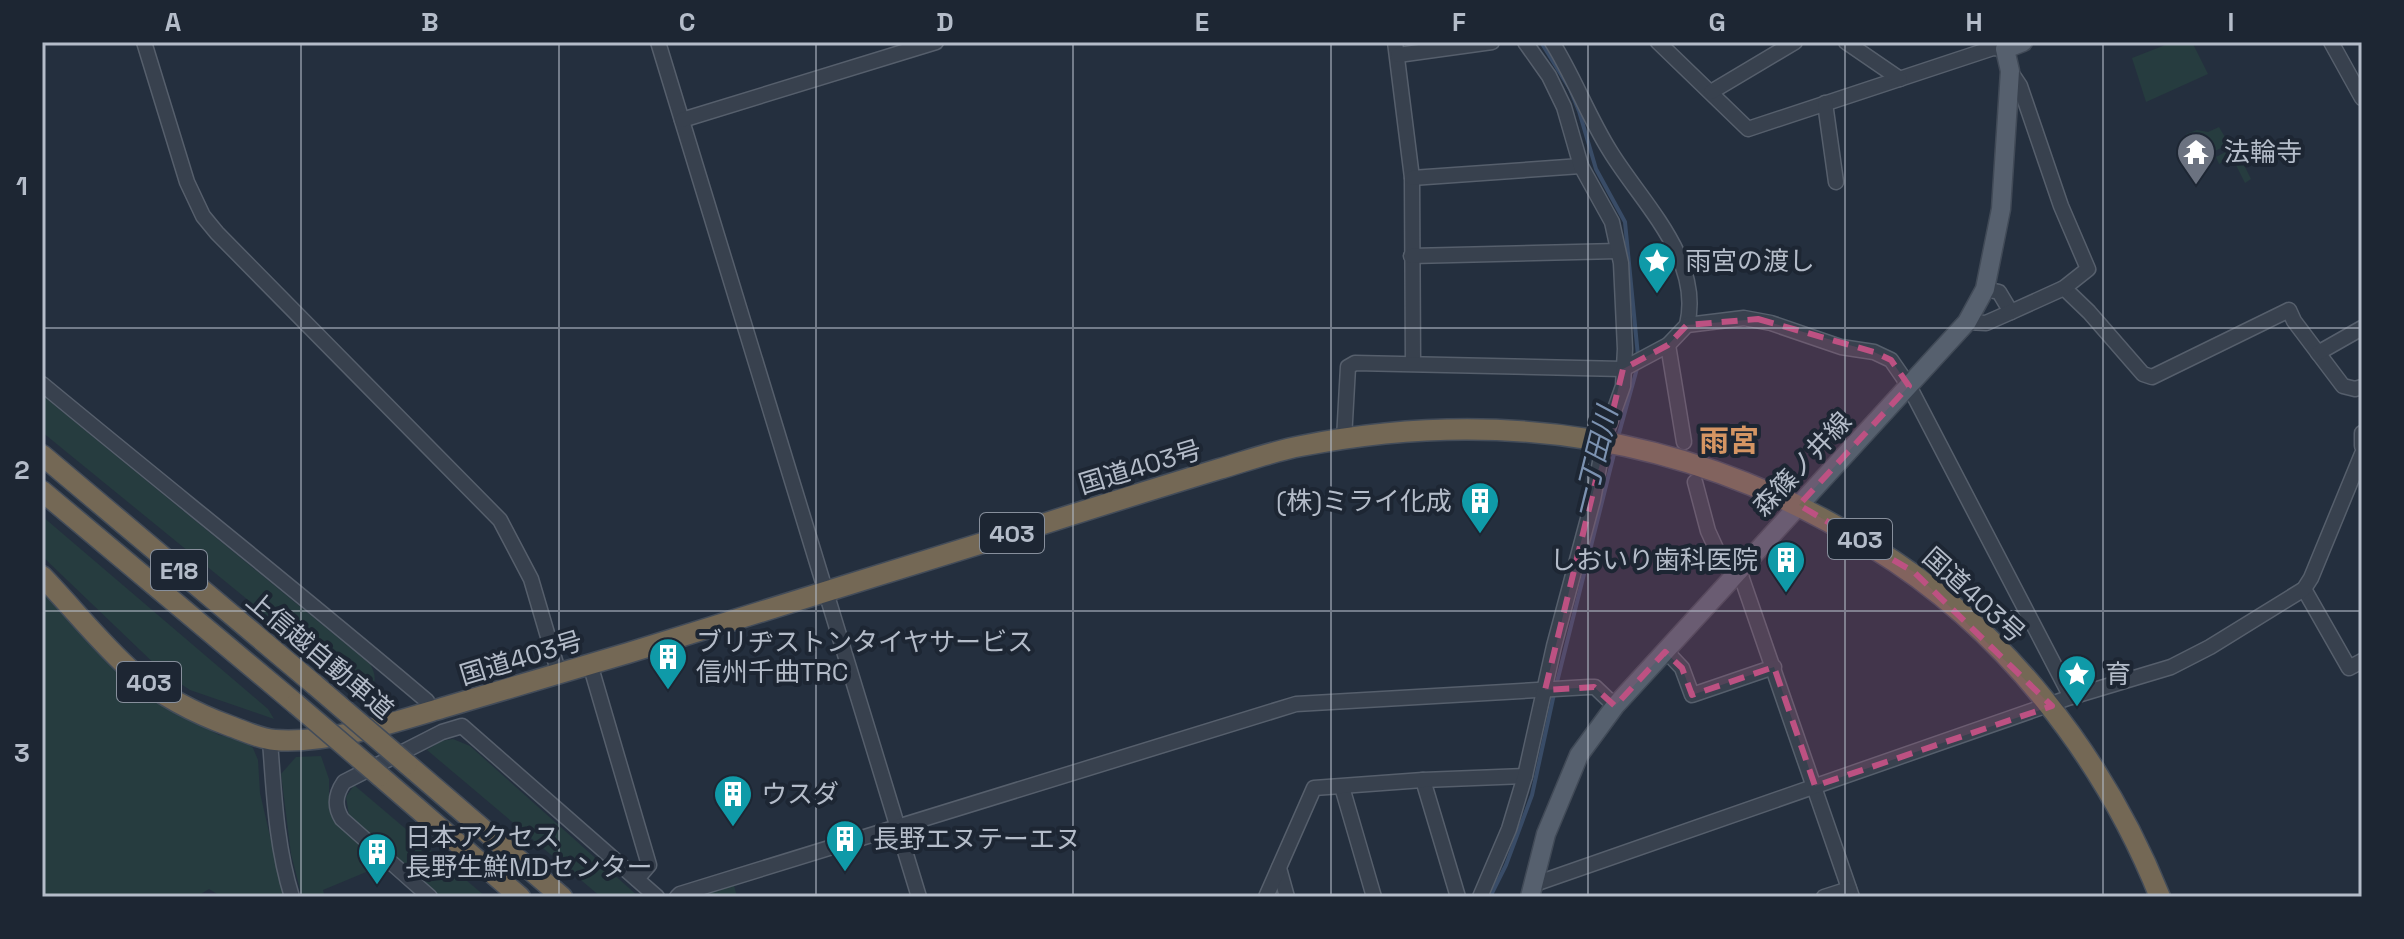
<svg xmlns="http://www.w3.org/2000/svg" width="2404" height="939" viewBox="0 0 2404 939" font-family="'Space Grotesk','Noto Sans JP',sans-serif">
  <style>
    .green { fill: #263c3f }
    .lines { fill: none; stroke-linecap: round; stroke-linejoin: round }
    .stream { stroke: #394c67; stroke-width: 4 }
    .minor-casing { stroke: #565f6c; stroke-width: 17 }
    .major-casing { stroke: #414a57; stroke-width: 21 }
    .highway-casing { stroke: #434c59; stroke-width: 23 }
    .minor { stroke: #38414e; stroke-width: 14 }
    .major { stroke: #56606e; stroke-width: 18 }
    .highway { stroke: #746855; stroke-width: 20 }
    .highway-bridge-casing { stroke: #434c59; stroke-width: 23; stroke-linecap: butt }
    .highway-bridge { stroke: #746855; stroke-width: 20 }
    .marked { fill: #bd5182; fill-opacity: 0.2; stroke: #bd5182; stroke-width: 6; stroke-dasharray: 16 10; stroke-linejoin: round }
    .grid { fill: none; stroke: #b4bcc9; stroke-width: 2; stroke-opacity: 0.55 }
    .labels { text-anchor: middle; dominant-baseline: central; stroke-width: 8; stroke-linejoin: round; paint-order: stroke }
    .shield { fill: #1d2633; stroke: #878f9c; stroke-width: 2 }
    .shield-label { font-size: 24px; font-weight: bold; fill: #b4bcc9 }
    .poi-label { font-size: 26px; fill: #b4bcc9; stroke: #1d2633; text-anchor: start }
    .street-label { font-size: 26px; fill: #b4bcc9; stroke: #1d2633 }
    .water-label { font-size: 28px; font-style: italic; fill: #7c92b1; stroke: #1d2633 }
    .quarter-label { font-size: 30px; font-weight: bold; fill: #d59563; stroke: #1d2633 }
    .neatline { fill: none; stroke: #b4bcc9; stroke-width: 3 }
    .grid-label { font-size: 26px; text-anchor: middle; font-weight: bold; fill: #b4bcc9 }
  </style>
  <rect width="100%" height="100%" fill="#242f3e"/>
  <!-- green -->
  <g class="green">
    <path d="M 2173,42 L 2192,42 L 2208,74 L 2146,102 L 2132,58 Z"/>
    <path d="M 2219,127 L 2229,144 L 2191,163 L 2183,147 L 2188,141 L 2186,134 L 2197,130 L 2208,132 Z"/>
    <path d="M 2235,147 L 2251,179 L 2245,183 L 2232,157 L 2219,164 L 2216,157 Z"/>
    <path d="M 42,395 L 370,664 C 378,678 375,684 367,697 L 42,432 Z"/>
    <path d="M 42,516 L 268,709 L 274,719 L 190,690 L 164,673 L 42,556 Z"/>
    <path d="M 42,590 L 145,696 L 219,735 L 242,739 L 253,748 L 258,760 L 260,793 L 284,897 L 222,897 L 209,889 L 196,897 L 42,897 Z"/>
    <path d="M 453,739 L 470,746 L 639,897 L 601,897 L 427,750 L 441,741 Z"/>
    <path d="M 321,756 L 329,779 L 329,809 L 341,827 L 383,865 L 323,890 L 325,897 L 302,897 L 291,854 L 281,774 L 296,757 Z"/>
    <path d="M 354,785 L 486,897 L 437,897 L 349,815 L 346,797 Z"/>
    <path d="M 734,885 L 737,897 L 692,897 Z"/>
  </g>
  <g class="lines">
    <!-- stream -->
    <g class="stream">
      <path d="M 1541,42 L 1570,89 L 1579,111 L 1596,169 L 1625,222 L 1638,356"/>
      <path d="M 1618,437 L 1638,365"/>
      <path d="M 1556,686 L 1615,450"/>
      <path d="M 1490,897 L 1506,865 L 1532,795 L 1554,694"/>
    </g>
    <defs>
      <g id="minor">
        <path d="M 144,42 L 187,182 L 203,216 L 217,233 L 500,520 L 531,579 L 559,674"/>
        <path d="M 658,42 L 919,897"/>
        <path d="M 1395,42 L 1412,178 L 1413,363"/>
        <path d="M 1552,42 C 1574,77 1588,116 1610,151 C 1641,202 1703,259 1687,325"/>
        <path d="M 1658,42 L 1748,129 L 1993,48 L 2005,49"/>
        <path d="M 1846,42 L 1900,79"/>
        <path d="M 2331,42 L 2362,98"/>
        <path d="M 1398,55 L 1492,42"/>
        <path d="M 1711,92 L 1795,42"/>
        <path d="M 1825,103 L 1836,182"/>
        <path d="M 682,120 L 936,42"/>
        <path d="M 1412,178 L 1581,166"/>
        <path d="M 1411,256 L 1618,251"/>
        <path d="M 2064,288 L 2089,312 L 2143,374 L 2152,377 L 2289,310 L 2294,321 L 2343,386 L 2355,389 L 2362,387"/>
        <path d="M 1985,289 L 1999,292 L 2011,312"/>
        <path d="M 1967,322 L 1986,323 L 2011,312 L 2064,288 L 2088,269 L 2061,206 L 2020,86 L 2010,71"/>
        <path d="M 1668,345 L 1684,442"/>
        <path d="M 2318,353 L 2362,328"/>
        <path d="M 42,384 C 170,490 300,593 427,701"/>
        <path d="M 2362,433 L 2362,446"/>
        <path d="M 1344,439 L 1348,367 L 1355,363 L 1623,369 L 1668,345 L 1687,325 L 1744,318 L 1771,323 L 1841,347 L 1874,352 L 1891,360 L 1909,386 L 2071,697"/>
        <path d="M 1695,482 L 1708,531 L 1724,566"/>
        <path d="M 1739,570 L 1852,897"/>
        <path d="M 2304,589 L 2349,668 L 2362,661"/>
        <path d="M 1666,651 L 1682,668 L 1692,695 L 1774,667"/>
        <path d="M 590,664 L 649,865 L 637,879"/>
        <path d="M 270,741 C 274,793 276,846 292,897"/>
        <path d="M 1423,780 L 1458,897"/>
        <path d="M 1342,787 L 1374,897"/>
        <path d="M 1279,868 L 1287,897"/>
        <path d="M 1532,885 L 2071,697 L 2171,667 L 2210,647 L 2304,589 L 2311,578 L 2362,454"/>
        <path d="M 430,897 L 342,819 C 334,806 335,795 344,782 L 442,732 L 462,726 L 657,897"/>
        <path d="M 677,897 L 680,894 L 1296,704 L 1589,687 L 1595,687 L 1615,706"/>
        <path d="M 1266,897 L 1314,788 L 1423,780 L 1525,776"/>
        <path d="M 1480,897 L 1509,829 L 1525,776 L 1554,646 L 1593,500 L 1604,440 L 1623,386 L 1625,349 L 1621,263 L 1612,222 L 1581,166 L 1564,107 L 1549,76 L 1525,42"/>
        <path d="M 1824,897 L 1849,889"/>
      </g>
      <path id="major" d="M 1530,897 L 1546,834 L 1579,755 L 1615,706 L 1967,322 L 1985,289 L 2001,209 L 2010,71 L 2005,49 L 2023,42"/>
      <g id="highway">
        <path d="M 42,455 L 315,685"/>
        <path d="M 42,491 L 296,704"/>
        <path d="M 42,576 C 72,607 102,645 134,673 C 161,695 197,714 230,726 C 244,731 260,739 275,740 C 328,744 392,723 442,708 C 504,690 566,671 628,653 C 763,611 899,569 1034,527 C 1095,507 1157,488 1219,469 C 1246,461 1274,451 1301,446 C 1505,406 1695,437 1872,547 C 2003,627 2103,755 2160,897"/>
        <path d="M 407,764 L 562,897"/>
        <path d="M 380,776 L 520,897"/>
      </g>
    </defs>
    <!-- minor casing -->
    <use href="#minor" class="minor-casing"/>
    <!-- major casing -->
    <use href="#major" class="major-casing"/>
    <!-- highway casing -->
    <use href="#highway" class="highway-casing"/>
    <!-- minor -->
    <use href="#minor" class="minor"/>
    <!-- major -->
    <use href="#major" class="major"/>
    <!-- highway -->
    <use href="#highway" class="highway"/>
    <defs>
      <g id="highway-bridge">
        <path d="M 315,685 L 407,764"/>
        <path d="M 296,704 L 380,776"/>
      </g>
    </defs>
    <!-- highway-bridge casing -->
    <use href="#highway-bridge" class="highway-bridge-casing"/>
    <!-- highway-bridge -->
    <use href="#highway-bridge" class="highway-bridge"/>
  </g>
  <!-- marked area -->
  <path class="marked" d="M 1758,319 L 1874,352 L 1891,360 L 1909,386 L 1799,505 L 1914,572 L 2052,706 L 1815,786 L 1774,667 L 1692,695 L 1682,668 L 1665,652 L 1615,706 L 1594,687 L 1545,690 L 1623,369 L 1668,345 L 1687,325 Z"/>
  <!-- grid -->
  <path class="grid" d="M 301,42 L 301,897M 559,42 L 559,897M 816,42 L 816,897M 1073,42 L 1073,897M 1331,42 L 1331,897M 1588,42 L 1588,897M 1845,42 L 1845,897M 2103,42 L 2103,897M 42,328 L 2362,328M 42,611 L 2362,611"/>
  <!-- icons -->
  <defs>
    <symbol id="temple-pin" viewBox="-11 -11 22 30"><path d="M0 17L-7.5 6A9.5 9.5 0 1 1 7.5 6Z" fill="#6b7280" stroke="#1d2633"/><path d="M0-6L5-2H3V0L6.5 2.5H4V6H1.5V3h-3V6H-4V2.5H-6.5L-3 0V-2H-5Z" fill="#fff"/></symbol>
    <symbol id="sight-pin" viewBox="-11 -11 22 30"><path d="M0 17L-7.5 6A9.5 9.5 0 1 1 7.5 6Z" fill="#0f9aa8" stroke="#1d2633"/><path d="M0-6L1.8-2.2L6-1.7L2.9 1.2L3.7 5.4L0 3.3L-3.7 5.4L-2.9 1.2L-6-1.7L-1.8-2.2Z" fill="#fff"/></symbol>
    <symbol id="building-pin" viewBox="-11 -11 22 30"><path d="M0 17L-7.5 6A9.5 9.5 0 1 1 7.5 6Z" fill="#0f9aa8" stroke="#1d2633"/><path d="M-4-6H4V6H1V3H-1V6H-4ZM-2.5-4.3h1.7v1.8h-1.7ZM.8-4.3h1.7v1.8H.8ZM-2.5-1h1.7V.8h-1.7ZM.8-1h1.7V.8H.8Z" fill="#fff"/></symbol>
  </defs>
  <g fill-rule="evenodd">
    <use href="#temple-pin" x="2174" y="130" width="44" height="60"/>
    <use href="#sight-pin" x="1635" y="239" width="44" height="60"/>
    <use href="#building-pin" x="1458" y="479" width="44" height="60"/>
    <use href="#building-pin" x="1764" y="538" width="44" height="60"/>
    <use href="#building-pin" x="646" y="635" width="44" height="60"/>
    <use href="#sight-pin" x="2055" y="652" width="44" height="60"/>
    <use href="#building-pin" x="711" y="772" width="44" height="60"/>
    <use href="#building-pin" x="823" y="817" width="44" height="60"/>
    <use href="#building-pin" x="355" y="830" width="44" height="60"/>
  </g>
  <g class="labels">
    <!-- shield labels -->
    <g class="shield">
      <rect x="980" y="513" width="64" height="40" rx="6"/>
      <rect x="1828" y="519" width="64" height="40" rx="6"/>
      <rect x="151" y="550" width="56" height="40" rx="6"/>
      <rect x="117" y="662" width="64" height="40" rx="6"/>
    </g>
    <g class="shield-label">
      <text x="1012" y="533">403</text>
      <text x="1860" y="539">403</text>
      <text x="179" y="570">E18</text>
      <text x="149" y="682">403</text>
    </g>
    <!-- poi labels -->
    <g class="poi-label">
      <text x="2224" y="152">法輪寺</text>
      <text x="1685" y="261">雨宮の渡し</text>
      <text x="1452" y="501" text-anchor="end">(株)ミライ化成</text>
      <text x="1758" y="560" text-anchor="end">しおいり歯科医院</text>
      <text x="696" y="642">ブリヂストンタイヤサービス<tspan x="696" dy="30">信州千曲TRC</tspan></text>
      <text x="2105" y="674">育</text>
      <text x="761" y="794">ウスダ</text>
      <text x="405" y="837">日本アクセス<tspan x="405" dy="30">長野生鮮MDセンター</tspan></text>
      <text x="873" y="839">長野エヌテーエヌ</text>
    </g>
    <!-- street labels -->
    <g class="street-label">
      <text transform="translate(1802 464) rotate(-47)">森篠ノ井線</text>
      <text transform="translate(1140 467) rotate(-17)">国道403号</text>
      <text transform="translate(1974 595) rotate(42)">国道403号</text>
      <text transform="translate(320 655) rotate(40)">上信越自動車道</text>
      <text transform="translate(521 658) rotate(-17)">国道403号</text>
    </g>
    <!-- water labels -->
    <g class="water-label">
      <text transform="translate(1594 462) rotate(-76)">一丁田川</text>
    </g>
    <!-- quarter labels -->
    <g class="quarter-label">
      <text x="1729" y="440">雨宮</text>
    </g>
  </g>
  <!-- border -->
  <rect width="2404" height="939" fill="none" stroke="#1d2633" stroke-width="88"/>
  <rect x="44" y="44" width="2316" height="851" class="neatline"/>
  <g class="grid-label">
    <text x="173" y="31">A</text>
    <text x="430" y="31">B</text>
    <text x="687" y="31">C</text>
    <text x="945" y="31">D</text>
    <text x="1202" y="31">E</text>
    <text x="1459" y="31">F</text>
    <text x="1717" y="31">G</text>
    <text x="1974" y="31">H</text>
    <text x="2231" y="31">I</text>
    <text x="22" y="195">1</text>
    <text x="22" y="479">2</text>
    <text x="22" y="762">3</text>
  </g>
</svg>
